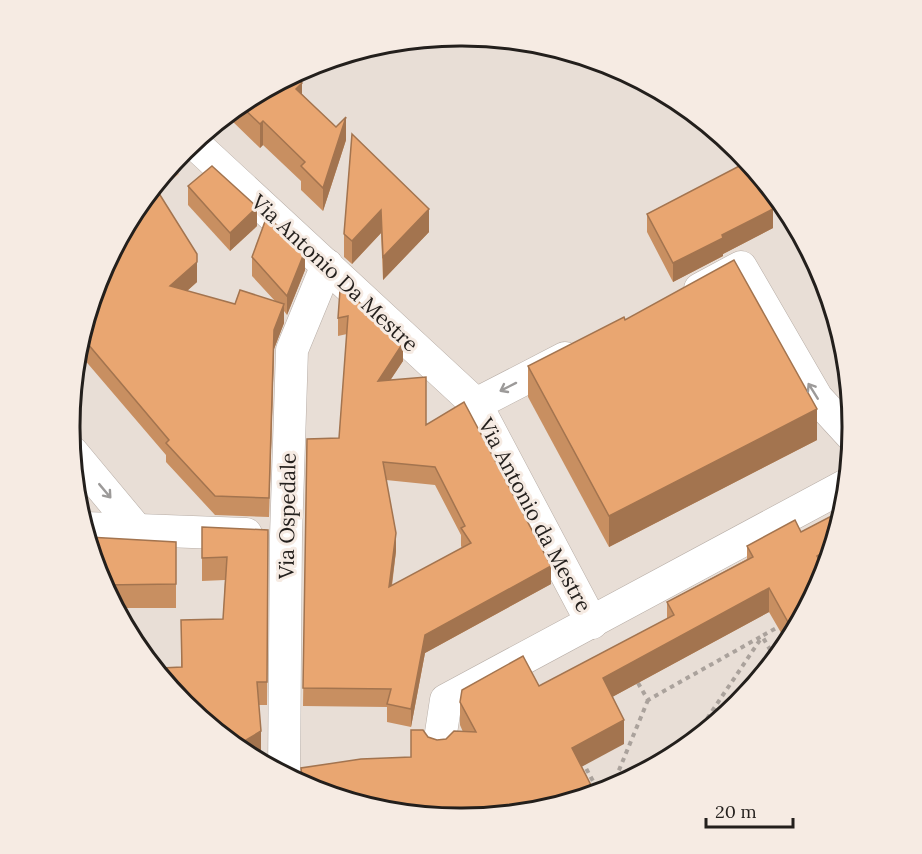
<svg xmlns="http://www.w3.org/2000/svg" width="922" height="854" viewBox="0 0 922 854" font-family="Lora,serif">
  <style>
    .green { fill: #e9ba96 }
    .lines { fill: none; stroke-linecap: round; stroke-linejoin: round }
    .street-casing { stroke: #b7ada6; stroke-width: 33 }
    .path { stroke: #aaa29c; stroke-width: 4; stroke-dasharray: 4.5 4.5; stroke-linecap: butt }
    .street { stroke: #fff; stroke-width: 32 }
    .wall { fill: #c88f61; fill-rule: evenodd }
    .shaded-wall { fill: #a3744f }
    .building { fill: #e9a671; stroke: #a3744f; stroke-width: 1.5; fill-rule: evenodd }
    .oneway { stroke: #9c9a99 }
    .labels { text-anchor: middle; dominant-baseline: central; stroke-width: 6; stroke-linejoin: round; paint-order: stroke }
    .street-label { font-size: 21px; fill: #231f1c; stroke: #f6ebe3 }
    .rim { fill: none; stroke: #231f1c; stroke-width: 3 }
  </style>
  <rect width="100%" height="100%" fill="#e8ded6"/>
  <!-- green -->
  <path class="green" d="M 173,165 L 179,174 L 142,203 Z"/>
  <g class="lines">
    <defs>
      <g id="street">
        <path d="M 194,143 L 476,404"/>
        <path d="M 700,289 L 741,267 L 817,398 L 851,435"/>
        <path d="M 565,358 L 476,404 L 592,623"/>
        <path d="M 72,452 L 137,530"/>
        <path d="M 85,528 L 246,534"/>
        <path d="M 439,746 L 446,700 L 846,485"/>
        <path d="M 284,774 L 286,536 L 292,350 L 327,265"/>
      </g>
    </defs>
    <!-- street casing -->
    <use href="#street" class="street-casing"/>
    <!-- path -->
    <g class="path">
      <path d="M 775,658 L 762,636 L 778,627"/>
      <path d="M 638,683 L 648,700 L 762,636"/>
      <path d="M 692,741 L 762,637"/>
      <path d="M 582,761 L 599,792"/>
      <path d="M 612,787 L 648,700"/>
    </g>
    <!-- street -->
    <use href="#street" class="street"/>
  </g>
  <!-- wall -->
  <g class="wall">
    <path d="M 302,94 L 346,140 L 323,211 L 301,190 L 301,181 L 263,145 L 260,148 L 229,118 L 229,114 L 244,102 Z"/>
    <path d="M 352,134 L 429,232 L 383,280 L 381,233 L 352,264 L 344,257 L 344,234 Z"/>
    <path d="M 188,186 L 257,226 L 230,251 L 188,205 Z"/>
    <path d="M 136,209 L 197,282 L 187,291 L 235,304 L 275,301 L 252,276 L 252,257 L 305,270 L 287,315 L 284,311 L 284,323 L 274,349 L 269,517 L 215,515 L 166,462 L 166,455 L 77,351 L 100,277 L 127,231 L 125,230 Z"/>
    <path d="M 647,214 L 773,228 L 723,254 L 723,256 L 673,282 L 647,232 Z"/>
    <path d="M 340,290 L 403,361 L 390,380 L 551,584 L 425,653 L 411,727 L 387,722 L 387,707 L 303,706 L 307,439 L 339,438 L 347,334 L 338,336 L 338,318 ZM 386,480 L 435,485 L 461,535 L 461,546 L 462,548 L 392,586 L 396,551 Z"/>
    <path d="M 625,320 L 817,440 L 609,547 L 528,397 L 528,366 Z"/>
    <path d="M 839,496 L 844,504 L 822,577 L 787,643 L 769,612 L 612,697 L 624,744 L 311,788 L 301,783 L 301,768 L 411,757 L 428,737 L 437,740 L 446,739 L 463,732 L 460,725 L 460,702 L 539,686 L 667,619 L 667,602 L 747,559 L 747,546 L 801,532 L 839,512 Z"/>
    <path d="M 202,527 L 268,530 L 267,705 L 259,705 L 261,754 L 181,667 L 181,620 L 223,619 L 225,580 L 202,581 Z"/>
    <path d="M 176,542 L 176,608 L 117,608 L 100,576 Z"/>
  </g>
  <!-- shaded-wall -->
  <g class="shaded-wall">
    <path d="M 302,83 L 302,106 L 296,89 Z"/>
    <path d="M 346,117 L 346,140 L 323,211 L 323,188 Z"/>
    <path d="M 263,121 L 263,145 L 260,148 L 260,124 Z"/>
    <path d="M 257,207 L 257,226 L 230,251 L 230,233 Z"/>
    <path d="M 429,209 L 429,232 L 383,280 L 383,257 Z"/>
    <path d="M 773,209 L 773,228 L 723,254 L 723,256 L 673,282 L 673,263 L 722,235 Z"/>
    <path d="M 381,210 L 381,233 L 352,264 L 352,241 Z"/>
    <path d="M 305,251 L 305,270 L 287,315 L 287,296 Z"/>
    <path d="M 197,262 L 197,282 L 170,306 L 170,286 Z"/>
    <path d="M 284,304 L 284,323 L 274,349 L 269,517 L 274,330 Z"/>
    <path d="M 403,343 L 403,361 L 378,399 L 378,381 Z"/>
    <path d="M 817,409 L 817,440 L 609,547 L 609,516 Z"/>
    <path d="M 396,533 L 396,551 L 389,605 L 389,587 Z"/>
    <path d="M 831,548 L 822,576 L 817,556 Z"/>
    <path d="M 551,566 L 551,584 L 425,653 L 411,727 L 411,709 L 425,635 Z"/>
    <path d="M 769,588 L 769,612 L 603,702 L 603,678 Z"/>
    <path d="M 624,720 L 624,744 L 572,772 L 572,748 Z"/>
    <path d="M 261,731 L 261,754 L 255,758 L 243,752 L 236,746 Z"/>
  </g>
  <!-- building -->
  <g class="building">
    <path d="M 294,75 L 302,83 L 296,89 L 336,127 L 346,117 L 323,188 L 301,166 L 305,162 L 263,121 L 260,124 L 240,105 L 244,102 Z"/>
    <path d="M 352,134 L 429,209 L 383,257 L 381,210 L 352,241 L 344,234 Z"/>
    <path d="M 747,162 L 751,167 L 773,209 L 722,235 L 723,238 L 673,263 L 647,214 Z"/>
    <path d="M 212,166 L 257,207 L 230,233 L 188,186 Z"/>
    <path d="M 155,187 L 197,254 L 197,262 L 170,286 L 235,304 L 240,290 L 284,304 L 274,330 L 269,498 L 215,496 L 166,443 L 169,440 L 82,337 L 100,277 L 123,234 L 141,219 L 133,215 L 136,209 Z"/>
    <path d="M 267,216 L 305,251 L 287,296 L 252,257 Z"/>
    <path d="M 734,260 L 817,409 L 609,516 L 528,366 L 624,317 L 625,320 Z"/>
    <path d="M 340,290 L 346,290 L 403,343 L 378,381 L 426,377 L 426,425 L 464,402 L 551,566 L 425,635 L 411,709 L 387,704 L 391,689 L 303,688 L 307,439 L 339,438 L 348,316 L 338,318 ZM 383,462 L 435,467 L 465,526 L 461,528 L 471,543 L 389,587 L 396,533 Z"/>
    <path d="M 846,493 L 844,504 L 844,506 L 839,496 Z"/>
    <path d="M 843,510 L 831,548 L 817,556 L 824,569 L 822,577 L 793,631 L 769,588 L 603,678 L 624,720 L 572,748 L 595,793 L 537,811 L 461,818 L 384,810 L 311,788 L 303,784 L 301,768 L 361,759 L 411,757 L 411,730 L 423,730 L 428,737 L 437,740 L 446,739 L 454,731 L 476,732 L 460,702 L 462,690 L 523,656 L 539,686 L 674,615 L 667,602 L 753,557 L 747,546 L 795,520 L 801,532 Z"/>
    <path d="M 202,527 L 268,530 L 267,682 L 257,682 L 261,731 L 236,746 L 184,703 L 157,670 L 161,668 L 182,667 L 181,620 L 223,619 L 227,557 L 202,558 Z"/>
    <path d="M 88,537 L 176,542 L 176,584 L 104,585 L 100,576 Z"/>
  </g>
  <!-- one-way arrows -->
  <defs><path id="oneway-shaft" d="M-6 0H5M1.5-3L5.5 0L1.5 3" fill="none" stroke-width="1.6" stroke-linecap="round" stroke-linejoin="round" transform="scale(1.5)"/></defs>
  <g class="oneway">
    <use href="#oneway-shaft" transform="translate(508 387) rotate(153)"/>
    <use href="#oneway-shaft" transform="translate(813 391) rotate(-122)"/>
    <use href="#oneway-shaft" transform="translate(105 491) rotate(50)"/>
  </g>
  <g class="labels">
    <!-- street labels -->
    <g class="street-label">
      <text transform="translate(335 273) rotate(43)">Via Antonio Da Mestre</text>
      <text transform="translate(535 515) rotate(62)">Via Antonio da Mestre</text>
      <text transform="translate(287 516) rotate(-89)">Via Ospedale</text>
    </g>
  </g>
  <!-- crop -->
  <path d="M0 0H922V854H0ZM460 46H462A380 380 0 0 1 842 426V428A380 380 0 0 1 462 808H460A380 380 0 0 1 80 428V426A380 380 0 0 1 460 46Z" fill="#f6ebe3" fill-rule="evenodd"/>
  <path class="rim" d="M460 46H462A380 380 0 0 1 842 426V428A380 380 0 0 1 462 808H460A380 380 0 0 1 80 428V426A380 380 0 0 1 460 46Z"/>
  <!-- scale -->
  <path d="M706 818v9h87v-9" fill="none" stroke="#231f1c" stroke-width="3"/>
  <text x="715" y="818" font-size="18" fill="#231f1c" stroke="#f6ebe3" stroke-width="4.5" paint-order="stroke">20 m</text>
</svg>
